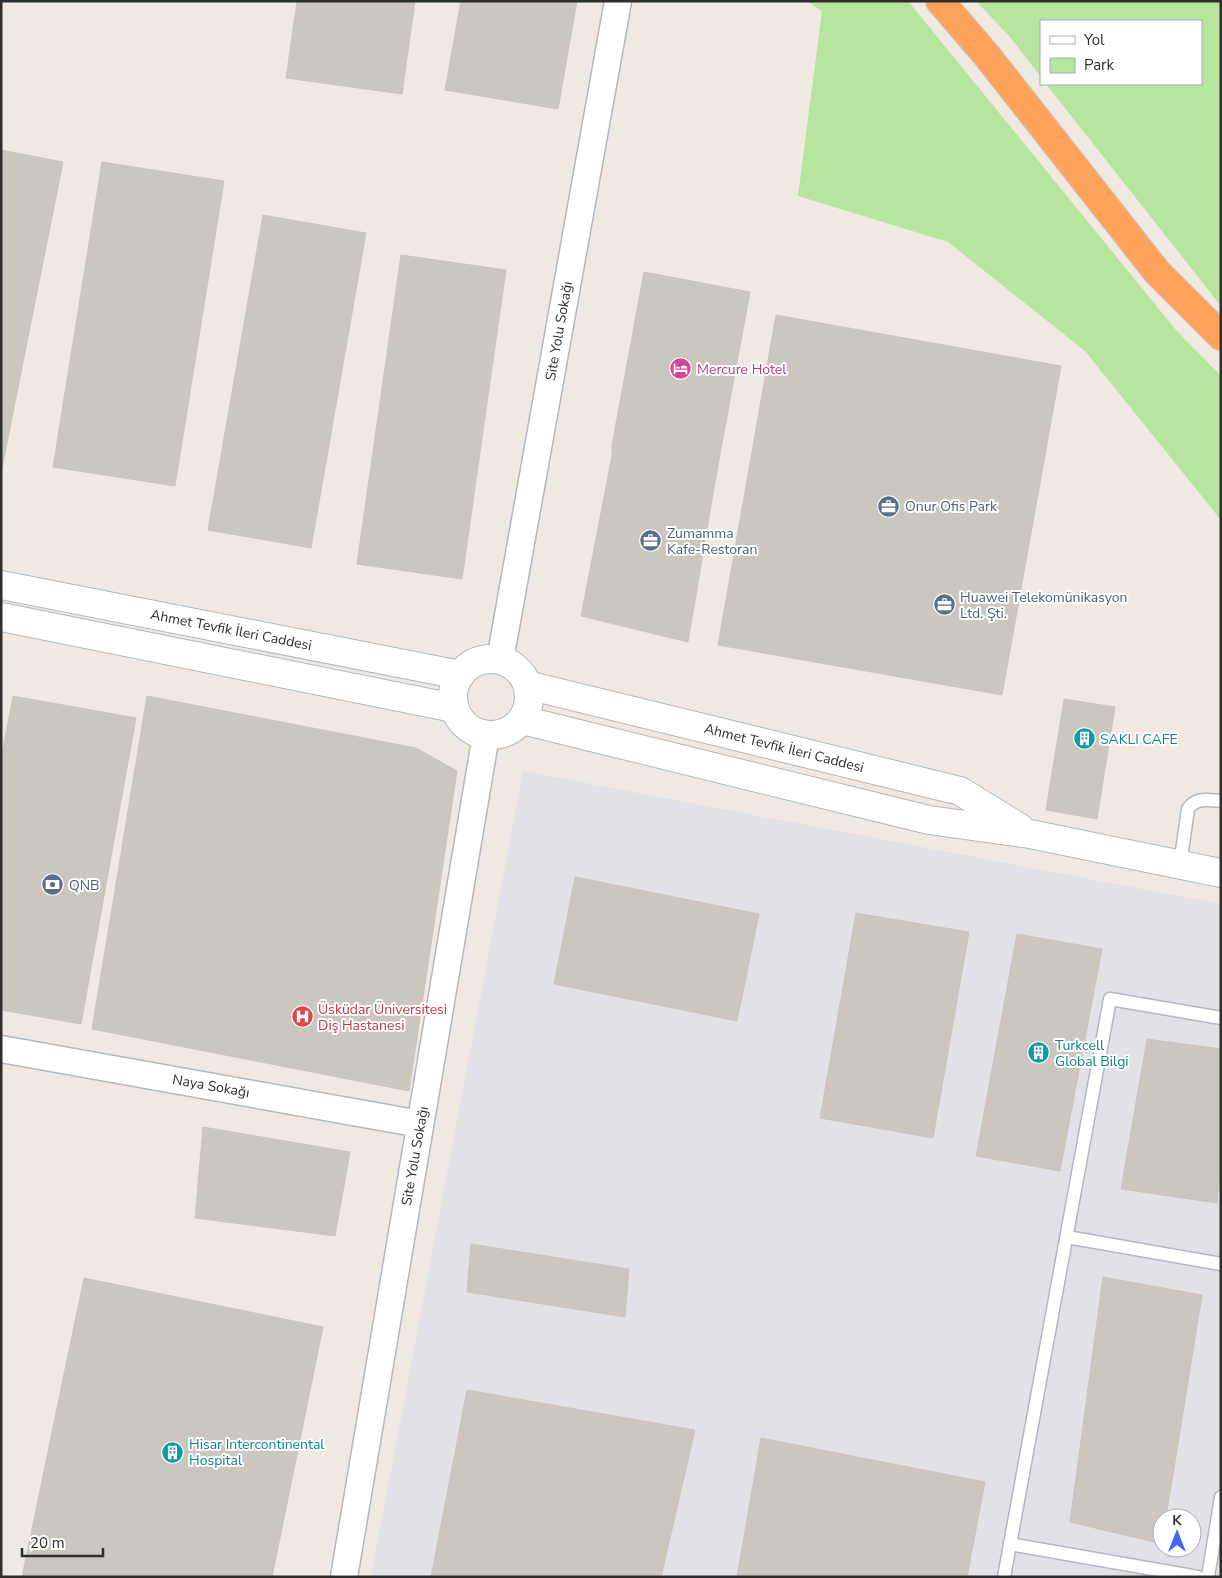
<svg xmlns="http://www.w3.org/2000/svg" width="1222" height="1578" viewBox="0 0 1222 1578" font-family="'Nunito Sans',sans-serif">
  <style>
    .industrial { fill: #e3e1e8; fill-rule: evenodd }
    .green { fill: #b6e59e }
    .building { fill: #cbc7bf; stroke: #cbc5ba }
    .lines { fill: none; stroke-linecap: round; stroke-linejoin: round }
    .lane-casing { stroke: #b4b7c1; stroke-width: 15 }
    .street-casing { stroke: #b4b7c1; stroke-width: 29 }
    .secondary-casing { stroke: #b4b7c1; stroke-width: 30 }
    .highway-casing { stroke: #c9c9c9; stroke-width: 30 }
    .lane { stroke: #fff; stroke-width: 12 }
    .street { stroke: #fff; stroke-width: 26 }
    .secondary { stroke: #fff; stroke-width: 28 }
    .highway { stroke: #ffa35c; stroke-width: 28 }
    .labels { text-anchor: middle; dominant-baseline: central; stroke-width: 4; stroke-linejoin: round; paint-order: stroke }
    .street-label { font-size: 14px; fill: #2e2e2e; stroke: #fff }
    .hotel-label { font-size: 14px; fill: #b23c85; stroke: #fff; text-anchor: start }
    .service-label { font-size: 14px; fill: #4e5e75; stroke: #fff; text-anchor: start }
    .culture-label { font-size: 14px; fill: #0d838f; stroke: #fff; text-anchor: start }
    .health-label { font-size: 14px; fill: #be3a42; stroke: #fff; text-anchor: start }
  </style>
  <rect width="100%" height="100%" fill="#efe9e1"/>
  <!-- industrial -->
  <path class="industrial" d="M 523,771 L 1221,904 L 1221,1577 L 371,1577 ZM 1162,1518 L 1192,1518 L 1192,1548 L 1162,1548 Z"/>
  <!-- green -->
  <g class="green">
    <path d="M 807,1 L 908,1 L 1176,330 L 1221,376 L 1221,520 L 1085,351 L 948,242 L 798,196 L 822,11 Z"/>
    <path d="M 976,1 L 1221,1 L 1221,306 L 1046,84 L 1201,84 L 1201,21 L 1041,21 L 1041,77 L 1010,37 Z"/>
  </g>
  <!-- building -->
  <g class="building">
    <path d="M 297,1 L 415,1 L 402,94 L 286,78 Z"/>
    <path d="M 461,1 L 577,1 L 558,109 L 445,90 Z"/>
    <path d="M 1,150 L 63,162 L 1,473 Z"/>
    <path d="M 102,162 L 224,181 L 175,486 L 53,467 Z"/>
    <path d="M 263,215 L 366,233 L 311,548 L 208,530 Z"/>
    <path d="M 401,255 L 506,270 L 462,579 L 357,564 Z"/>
    <path d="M 644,272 L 750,292 L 718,465 L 612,445 Z"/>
    <path d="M 776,315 L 1061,366 L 1002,695 L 718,645 Z"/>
    <path d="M 612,445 L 718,465 L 688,642 L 581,616 L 612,456 Z"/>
    <path d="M 13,696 L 136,718 L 81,1024 L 1,1010 L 1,759 Z"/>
    <path d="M 147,696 L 416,748 L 457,771 L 409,1091 L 92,1029 Z"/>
    <path d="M 1064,699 L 1115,707 L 1097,819 L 1046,810 Z"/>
    <path d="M 575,877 L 759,914 L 737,1021 L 554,984 Z"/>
    <path d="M 856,913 L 969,932 L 933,1138 L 820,1118 Z"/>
    <path d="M 1017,934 L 1102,949 L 1060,1171 L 976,1156 Z"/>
    <path d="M 1147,1039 L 1221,1049 L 1221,1150 L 1217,1203 L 1121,1189 Z"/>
    <path d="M 203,1127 L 350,1152 L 335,1236 L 195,1218 Z"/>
    <path d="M 471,1244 L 629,1269 L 625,1317 L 467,1292 Z"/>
    <path d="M 1103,1277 L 1202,1295 L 1166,1518 L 1162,1518 L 1162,1544 L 1070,1522 Z"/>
    <path d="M 84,1278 L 323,1327 L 272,1577 L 22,1577 Z"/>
    <path d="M 467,1390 L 695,1430 L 661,1577 L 431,1577 Z"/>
    <path d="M 761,1438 L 985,1482 L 967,1577 L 737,1577 Z"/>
  </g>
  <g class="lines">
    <defs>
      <g id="lane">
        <path d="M 1180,865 L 1188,809 C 1196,797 1208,800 1221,801"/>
        <path d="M 1067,1237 L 1221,1264"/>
        <path d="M 1010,1544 L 1198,1577"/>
        <path d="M 1004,1577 L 1110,999 L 1221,1018"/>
        <path d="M 1208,1577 L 1221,1497"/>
      </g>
      <g id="street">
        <path d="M 500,660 L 618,1"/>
        <path d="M 1,1049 L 420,1124"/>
        <path d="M 344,1577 L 486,735"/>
      </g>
      <g id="secondary">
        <path d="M 1,585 L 460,675"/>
        <path d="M 1,617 L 454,708"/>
        <circle cx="491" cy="697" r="38"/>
        <path d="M 527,685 L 960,791 L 1020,828"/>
        <path d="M 522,720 L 929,820 L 1030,834 L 1221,873"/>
      </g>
      <path id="highway" d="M 940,1 L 988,57 L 1157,272 L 1221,336"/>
    </defs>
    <!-- lane casing -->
    <use href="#lane" class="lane-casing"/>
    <!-- street casing -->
    <use href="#street" class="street-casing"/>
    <!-- secondary casing -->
    <use href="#secondary" class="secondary-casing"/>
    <!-- highway casing -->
    <use href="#highway" class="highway-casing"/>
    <!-- lane -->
    <use href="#lane" class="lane"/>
    <!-- street -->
    <use href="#street" class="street"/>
    <!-- secondary -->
    <use href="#secondary" class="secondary"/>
    <!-- highway -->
    <use href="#highway" class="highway"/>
  </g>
  <!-- icons -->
  <defs>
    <symbol id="hotel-disc" viewBox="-11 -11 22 22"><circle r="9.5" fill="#d1479c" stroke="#fff"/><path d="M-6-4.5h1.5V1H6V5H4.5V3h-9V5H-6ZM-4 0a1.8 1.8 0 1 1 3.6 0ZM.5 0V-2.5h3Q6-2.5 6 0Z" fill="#fff"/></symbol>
    <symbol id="office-disc" viewBox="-11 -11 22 22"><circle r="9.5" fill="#5c6f8a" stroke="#fff"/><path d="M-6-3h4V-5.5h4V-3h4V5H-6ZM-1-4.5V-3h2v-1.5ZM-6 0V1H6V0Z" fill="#fff"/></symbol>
    <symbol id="building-disc" viewBox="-11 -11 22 22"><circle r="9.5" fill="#0f9aa8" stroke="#fff"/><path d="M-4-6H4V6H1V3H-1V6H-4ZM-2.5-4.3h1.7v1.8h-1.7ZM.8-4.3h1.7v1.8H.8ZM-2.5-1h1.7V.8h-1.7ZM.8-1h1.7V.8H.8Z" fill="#fff"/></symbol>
    <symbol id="bank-disc" viewBox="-11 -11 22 22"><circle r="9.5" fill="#5c6f8a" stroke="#fff"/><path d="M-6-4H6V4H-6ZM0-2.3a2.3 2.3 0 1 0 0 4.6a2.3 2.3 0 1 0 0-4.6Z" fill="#fff"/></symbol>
    <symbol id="hospital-disc" viewBox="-11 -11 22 22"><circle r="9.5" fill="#e0444e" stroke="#fff"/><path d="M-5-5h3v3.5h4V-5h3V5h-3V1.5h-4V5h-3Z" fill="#fff"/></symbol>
  </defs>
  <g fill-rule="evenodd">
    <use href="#hotel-disc" x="668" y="356" width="25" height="25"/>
    <use href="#office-disc" x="876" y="494" width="25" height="25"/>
    <use href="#office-disc" x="638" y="528" width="25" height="25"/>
    <use href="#office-disc" x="932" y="592" width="25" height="25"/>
    <use href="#building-disc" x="1072" y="726" width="25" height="25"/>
    <use href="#bank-disc" x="40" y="872" width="25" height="25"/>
    <use href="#hospital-disc" x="290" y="1004" width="25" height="25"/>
    <use href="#building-disc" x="1026" y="1040" width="25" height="25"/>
    <use href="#building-disc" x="160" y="1440" width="25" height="25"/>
  </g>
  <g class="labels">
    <!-- street labels -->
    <g class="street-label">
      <text transform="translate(559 331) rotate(-80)">Site Yolu Sokağı</text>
      <text transform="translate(231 630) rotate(11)">Ahmet Tevfik İleri Caddesi</text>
      <text transform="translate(784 748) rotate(14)">Ahmet Tevfik İleri Caddesi</text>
      <text transform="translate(211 1086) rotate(10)">Naya Sokağı</text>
      <text transform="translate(415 1156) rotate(-80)">Site Yolu Sokağı</text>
    </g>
    <!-- hotel labels -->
    <g class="hotel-label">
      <text x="697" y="369">Mercure Hotel</text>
    </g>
    <!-- service labels -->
    <g class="service-label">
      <text x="905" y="506">Onur Ofis Park</text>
      <text x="667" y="533">Zumamma<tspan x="667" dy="16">Kafe-Restoran</tspan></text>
      <text x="960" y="597">Huawei Telekomünikasyon<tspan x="960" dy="16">Ltd. Şti.</tspan></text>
      <text x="69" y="885">QNB</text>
    </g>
    <!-- culture labels -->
    <g class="culture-label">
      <text x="1100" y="739">SAKLI CAFE</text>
      <text x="1055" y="1045">Turkcell<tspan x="1055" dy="16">Global Bilgi</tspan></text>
      <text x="189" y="1444">Hisar Intercontinental<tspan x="189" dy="16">Hospital</tspan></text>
    </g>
    <!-- health labels -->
    <g class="health-label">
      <text x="318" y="1009">Üsküdar Üniversitesi<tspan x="318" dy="16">Diş Hastanesi</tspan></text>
    </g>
  </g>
  <!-- border -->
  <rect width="1222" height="1578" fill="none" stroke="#2e2e2e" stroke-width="5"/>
  <!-- legend -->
  <rect x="1040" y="20" width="162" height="65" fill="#ffffff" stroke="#ababab"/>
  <rect x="1050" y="36" width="25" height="8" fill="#ffffff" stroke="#ababab"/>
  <text x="1084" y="45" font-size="15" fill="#2e2e2e">Yol</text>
  <rect x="1050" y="58" width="25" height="15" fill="#b6e59e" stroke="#ababab"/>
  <text x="1084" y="70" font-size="15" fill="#2e2e2e">Park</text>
  <!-- north arrow -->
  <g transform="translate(1177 1533)"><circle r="24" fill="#ffffff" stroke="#ababab"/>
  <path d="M0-4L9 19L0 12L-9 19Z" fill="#4264fb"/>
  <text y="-8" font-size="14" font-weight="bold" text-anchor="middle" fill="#2e2e2e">K</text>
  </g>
  <!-- scale -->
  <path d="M22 1548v8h81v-8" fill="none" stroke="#2e2e2e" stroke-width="2.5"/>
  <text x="30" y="1548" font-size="15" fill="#2e2e2e" stroke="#ffffff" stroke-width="4" paint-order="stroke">20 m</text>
</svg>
